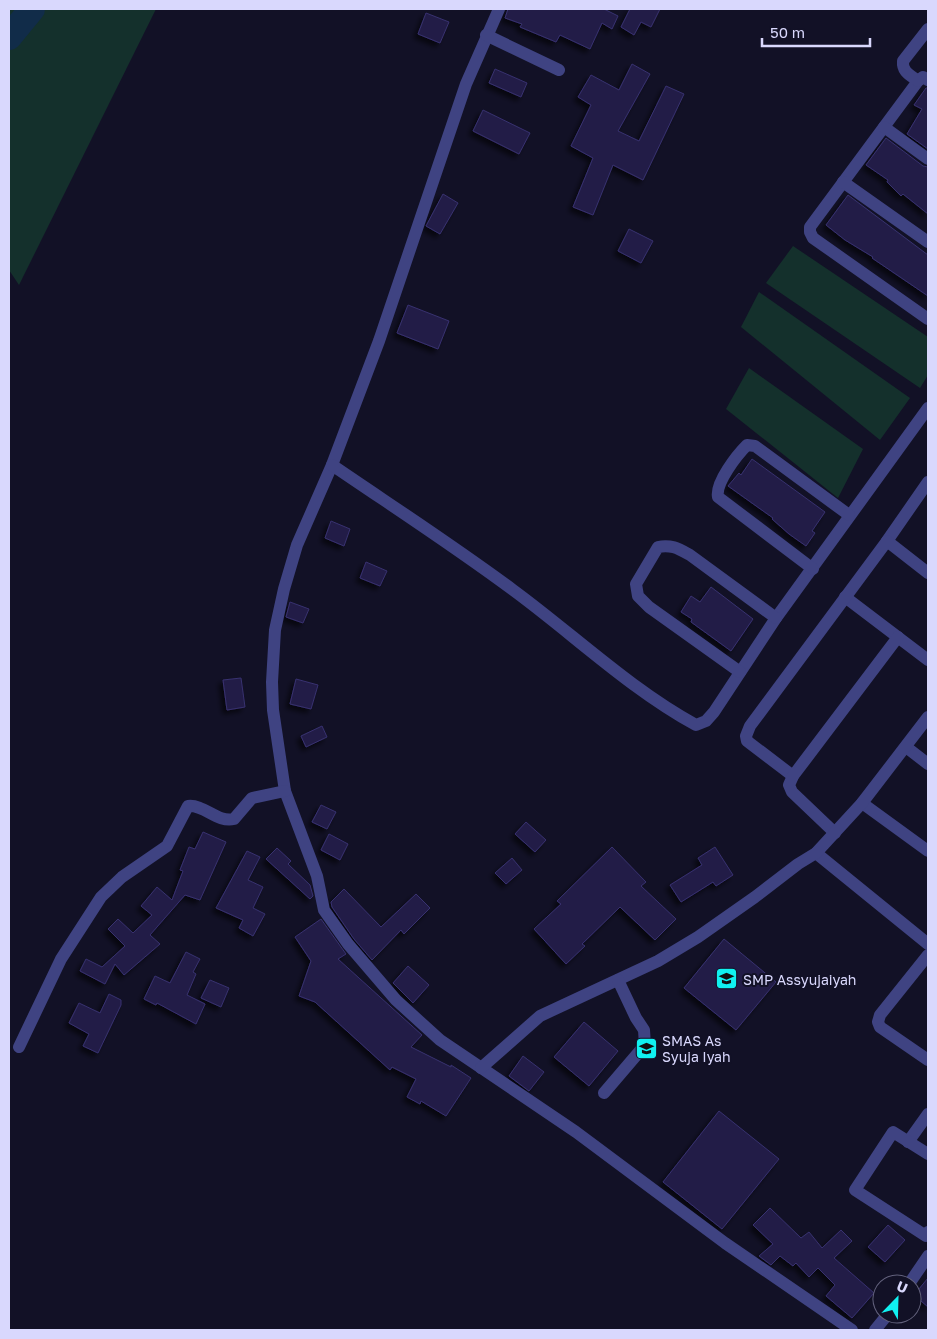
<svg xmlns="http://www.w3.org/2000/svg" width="937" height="1339" viewBox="0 0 937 1339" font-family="'Golos Text',sans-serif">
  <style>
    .green { fill: #14302c }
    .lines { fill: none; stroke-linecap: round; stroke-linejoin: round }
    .river { stroke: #112c49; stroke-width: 26 }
    .building { fill: #221e46; stroke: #383170; filter: url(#shadow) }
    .minor { stroke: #3f4382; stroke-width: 12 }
    .labels { text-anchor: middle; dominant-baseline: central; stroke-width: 4; stroke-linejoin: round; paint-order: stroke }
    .poi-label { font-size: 14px; fill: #d9d8fd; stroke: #121126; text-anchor: start }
  </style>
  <defs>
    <filter id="shadow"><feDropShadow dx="-4" dy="4" stdDeviation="2.5" flood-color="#0009"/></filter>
  </defs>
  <rect width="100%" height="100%" fill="#121126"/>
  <!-- green -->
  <g class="green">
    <path d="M 9,9 L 156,9 L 19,285 L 9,270 Z"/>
    <path d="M 793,246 L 928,337 L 928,375 L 920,388 L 766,283 Z"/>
    <path d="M 759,292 L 910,398 L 880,440 L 741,327 Z"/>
    <path d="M 749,368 L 863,449 L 838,498 L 726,409 Z"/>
  </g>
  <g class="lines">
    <!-- river -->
    <path class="river" d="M 9,37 L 32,9"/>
  </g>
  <!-- building -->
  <g class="building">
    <path d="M 508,9 L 604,9 L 618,16 L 612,29 L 602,23 L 590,49 L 560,35 L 556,42 L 520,27 L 522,24 L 505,18 Z"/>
    <path d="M 630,9 L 660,9 L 651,27 L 641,22 L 634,35 L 621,27 Z"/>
    <path d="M 426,13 L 449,22 L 440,43 L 418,34 Z"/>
    <path d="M 632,64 L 650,74 L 618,131 L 639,141 L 666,86 L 684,94 L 643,180 L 613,165 L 593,215 L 573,207 L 593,158 L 571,146 L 591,105 L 578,97 L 591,75 L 619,90 Z"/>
    <path d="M 495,69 L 527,83 L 521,97 L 489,83 Z"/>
    <path d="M 926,88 L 928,88 L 928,149 L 907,134 L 922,109 L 914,105 Z"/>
    <path d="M 483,110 L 530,133 L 519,154 L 473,131 Z"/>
    <path d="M 886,138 L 923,166 L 928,167 L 928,214 L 903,194 L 901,196 L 887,182 L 888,180 L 866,165 Z"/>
    <path d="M 443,194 L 458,203 L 440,234 L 426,226 Z"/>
    <path d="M 848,195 L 928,255 L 928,296 L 872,258 L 873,257 L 845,240 L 826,225 Z"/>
    <path d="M 629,229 L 653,241 L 641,263 L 618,251 Z"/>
    <path d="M 408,305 L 449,321 L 438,349 L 397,333 Z"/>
    <path d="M 752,459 L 825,512 L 812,531 L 815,533 L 806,546 L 789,534 L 772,519 L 773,518 L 728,486 L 739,473 L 741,475 Z"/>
    <path d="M 331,521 L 350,529 L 344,546 L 325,538 Z"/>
    <path d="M 366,562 L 387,571 L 380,586 L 360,578 Z"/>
    <path d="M 711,587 L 753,619 L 731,651 L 691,622 L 692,619 L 681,612 L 691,596 L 700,602 Z"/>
    <path d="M 290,602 L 309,609 L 303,623 L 286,617 Z"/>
    <path d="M 241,678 L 245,707 L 227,710 L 223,680 Z"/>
    <path d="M 296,679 L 318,685 L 311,709 L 290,704 Z"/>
    <path d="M 322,726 L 327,737 L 306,747 L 301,736 Z"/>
    <path d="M 321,805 L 336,812 L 327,829 L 312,822 Z"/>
    <path d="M 526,822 L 546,840 L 535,852 L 515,834 Z"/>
    <path d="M 203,832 L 226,842 L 200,900 L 185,895 L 150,935 L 160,944 L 124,975 L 115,964 L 105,984 L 80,971 L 86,959 L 102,967 L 125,946 L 108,929 L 118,919 L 133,933 L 152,915 L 141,906 L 157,887 L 172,900 L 183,871 L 180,870 L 189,847 L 195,849 Z"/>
    <path d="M 329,834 L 348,844 L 340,860 L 321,850 Z"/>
    <path d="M 612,847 L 646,882 L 641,886 L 676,919 L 655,940 L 620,907 L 582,944 L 585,946 L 566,964 L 534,929 L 561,904 L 557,901 Z"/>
    <path d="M 715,847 L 733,875 L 716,886 L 713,882 L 681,902 L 670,885 L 702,865 L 698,858 Z"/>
    <path d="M 277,848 L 291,861 L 288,864 L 310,885 L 313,896 L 310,899 L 266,859 Z"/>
    <path d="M 247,851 L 260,857 L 248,880 L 263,887 L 253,908 L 265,914 L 253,936 L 239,928 L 243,920 L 216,908 Z"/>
    <path d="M 512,858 L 522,870 L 506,884 L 495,873 Z"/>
    <path d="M 344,889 L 381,927 L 416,894 L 430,908 L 404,934 L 401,930 L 372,960 L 354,939 L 332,907 L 331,902 Z"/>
    <path d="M 321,919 L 346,954 L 338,959 L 422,1035 L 411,1047 L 451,1067 L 451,1065 L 471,1078 L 446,1116 L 421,1101 L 420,1104 L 407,1097 L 416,1079 L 392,1067 L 390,1070 L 315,1002 L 299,996 L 311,961 L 295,937 Z"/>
    <path d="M 724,939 L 776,982 L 736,1030 L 684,988 Z"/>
    <path d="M 186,952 L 200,959 L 193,972 L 196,974 L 187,995 L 205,1004 L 196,1024 L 157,1003 L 156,1005 L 144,999 L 155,976 L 170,983 Z"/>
    <path d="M 408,966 L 429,985 L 413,1003 L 393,983 Z"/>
    <path d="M 210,980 L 229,988 L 221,1007 L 201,998 Z"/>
    <path d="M 109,994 L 121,1000 L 121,1005 L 98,1053 L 83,1046 L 89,1034 L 69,1023 L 79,1003 L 100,1013 Z"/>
    <path d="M 584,1022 L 618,1051 L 589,1086 L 554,1057 Z"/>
    <path d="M 523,1056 L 544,1072 L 529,1091 L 509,1076 Z"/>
    <path d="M 719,1111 L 779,1159 L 722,1229 L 663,1182 Z"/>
    <path d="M 770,1208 L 801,1238 L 809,1232 L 822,1248 L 841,1230 L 852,1241 L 834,1258 L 874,1293 L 852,1318 L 826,1296 L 835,1285 L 818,1268 L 809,1277 L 796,1263 L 793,1266 L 780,1256 L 771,1265 L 759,1256 L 773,1244 L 753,1225 Z"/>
    <path d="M 888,1225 L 905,1240 L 885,1262 L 868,1247 Z"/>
    <path d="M 928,1278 L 928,1307 L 914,1295 Z"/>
  </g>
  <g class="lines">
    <!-- minor -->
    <g class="minor">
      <path d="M 499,9 L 466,84 L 379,341 L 332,465 L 297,545 L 284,589 L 275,630 L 272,682 L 273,710 L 285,791 L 317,876 L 324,910 L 348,944 L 396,1000 L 440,1040 L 576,1132 L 725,1243 L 852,1330"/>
      <path d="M 486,35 L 559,70"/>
      <path d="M 928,80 L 923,77 L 918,81 L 810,227 L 810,232 L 813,238 L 928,319"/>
      <path d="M 918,81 C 910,75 902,72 903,61 L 928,29"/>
      <path d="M 884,127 L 928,159"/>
      <path d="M 843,182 L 928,242"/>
      <path d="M 332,465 C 392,506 454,546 513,590 C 573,634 630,689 696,725 L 706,721 L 714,712 L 776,618 L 928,408"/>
      <path d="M 887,541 L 928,482"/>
      <path d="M 813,569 L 718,497 C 715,483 737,455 747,445 L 755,446 L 849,515"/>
      <path d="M 845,597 L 928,660"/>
      <path d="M 740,672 L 649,607 L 638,596 L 636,584 L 658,547 C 671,544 679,549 690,555 L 776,618"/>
      <path d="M 906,747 L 928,764"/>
      <path d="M 793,776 L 747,741 L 746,736 L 750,726 L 887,541 L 928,573"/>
      <path d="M 862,803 L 928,851"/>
      <path d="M 835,833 L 792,792 L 789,785 L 793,776 L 898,637"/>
      <path d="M 816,853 L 928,944"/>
      <path d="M 928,955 L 880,1015 L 878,1022 L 880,1027 L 928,1060"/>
      <path d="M 19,1047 L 61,959 L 101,897 L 122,877 L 167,846 L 188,806 C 204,804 217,823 234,819 L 252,798 L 285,791"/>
      <path d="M 481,1068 L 540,1016 L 658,961 L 698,937 L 755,897 L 798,864 L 816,853 L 862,803 L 928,717"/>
      <path d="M 604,1093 L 645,1045 L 644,1030 L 636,1018 L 618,980"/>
      <path d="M 908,1142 L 928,1114"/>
      <path d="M 928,1154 L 893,1132 L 855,1190 L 926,1236 L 928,1232"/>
      <path d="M 909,1284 L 928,1256"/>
      <path d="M 875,1330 L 888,1314"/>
    </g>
  </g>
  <!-- icons -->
  <defs>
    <symbol id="school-square" viewBox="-11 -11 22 22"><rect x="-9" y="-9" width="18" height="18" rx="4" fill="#10f1f1" stroke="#121126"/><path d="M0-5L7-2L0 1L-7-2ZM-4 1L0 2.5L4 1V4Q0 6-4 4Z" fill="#111"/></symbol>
  </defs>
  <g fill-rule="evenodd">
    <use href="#school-square" x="714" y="966" width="25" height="25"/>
    <use href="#school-square" x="634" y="1036" width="25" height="25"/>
  </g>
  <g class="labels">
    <!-- poi labels -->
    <g class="poi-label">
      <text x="743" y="979">SMP Assyujaiyah</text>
      <text x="662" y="1040">SMAS As<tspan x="662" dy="16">Syuja Iyah</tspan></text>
    </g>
  </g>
  <!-- border -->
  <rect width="937" height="1339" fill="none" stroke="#d9d8fd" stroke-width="20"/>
  <!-- north arrow -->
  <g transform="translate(897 1299) rotate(23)"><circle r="24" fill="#121126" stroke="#62617c"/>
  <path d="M0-4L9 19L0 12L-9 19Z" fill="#10f1f1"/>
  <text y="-8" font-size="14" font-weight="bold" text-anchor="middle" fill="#d9d8fd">U</text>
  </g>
  <!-- scale -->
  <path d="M762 38v8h108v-8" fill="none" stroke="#d9d8fd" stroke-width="2.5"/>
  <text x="770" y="38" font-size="15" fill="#d9d8fd" stroke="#121126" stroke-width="4" paint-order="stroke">50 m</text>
</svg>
